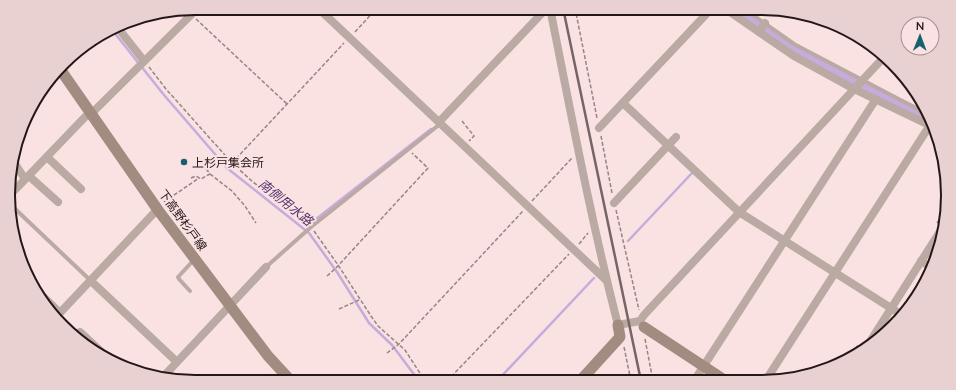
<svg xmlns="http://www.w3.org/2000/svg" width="956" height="390" viewBox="0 0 956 390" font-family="Lato,'Noto Sans JP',sans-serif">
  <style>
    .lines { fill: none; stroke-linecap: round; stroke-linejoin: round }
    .stream { stroke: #c6acdb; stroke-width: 2.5 }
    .river { stroke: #c6acdb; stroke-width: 14 }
    .path { stroke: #988485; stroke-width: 1.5; stroke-dasharray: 4 2; stroke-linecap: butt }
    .lane { stroke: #baaaa3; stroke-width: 4 }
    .street { stroke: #baaaa3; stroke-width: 8 }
    .secondary { stroke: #a28c81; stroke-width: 11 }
    .rail { stroke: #776566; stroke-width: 2.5 }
    .poi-dot { fill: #17616e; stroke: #fae1e2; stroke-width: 1.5 }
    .labels { text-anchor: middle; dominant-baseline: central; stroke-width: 4; stroke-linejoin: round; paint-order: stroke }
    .poi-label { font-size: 12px; fill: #251718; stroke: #fae1e2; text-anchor: start }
    .street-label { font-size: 12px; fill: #251718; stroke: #fae1e2 }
    .water-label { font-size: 13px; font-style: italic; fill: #55336d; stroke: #fae1e2 }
    .rim { fill: none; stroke: #251718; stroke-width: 2 }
  </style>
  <rect width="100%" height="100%" fill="#fae1e2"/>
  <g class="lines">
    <!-- stream -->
    <g class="stream">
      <path d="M 113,31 L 164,95 L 227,168 L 309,233 L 337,272 L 369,323 L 392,345 L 419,381"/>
      <path d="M 311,223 L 431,129"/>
      <path d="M 628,241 L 693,172"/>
      <path d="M 497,381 L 594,278"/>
    </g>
    <!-- river -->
    <path class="river" d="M 734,8 L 796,52 L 877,95 L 931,120"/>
    <!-- path -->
    <g class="path">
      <path d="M 575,8 L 597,118"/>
      <path d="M 196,19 L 287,104"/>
      <path d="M 355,32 L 377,8"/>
      <path d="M 149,67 L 166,89 L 232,163 L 253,182 L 308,223"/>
      <path d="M 462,121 L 474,136 L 469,141"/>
      <path d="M 601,136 L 612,193"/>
      <path d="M 232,163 L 344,43"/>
      <path d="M 210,174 L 232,191 L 245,206 L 256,223"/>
      <path d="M 191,178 L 196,176 L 201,179 L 210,174 L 205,167"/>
      <path d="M 532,201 L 572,158"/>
      <path d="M 164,202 L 199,178"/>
      <path d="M 616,210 L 639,310"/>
      <path d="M 937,223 L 944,212"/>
      <path d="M 314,231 L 338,265 L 371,316 L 378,326 L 405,350 L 425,381"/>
      <path d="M 579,244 L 588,233"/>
      <path d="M 327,276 L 336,268 L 428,168 L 412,153"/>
      <path d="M 339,309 L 359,300"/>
      <path d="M 645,339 L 653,381"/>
      <path d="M 624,347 L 631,381"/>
      <path d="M 387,353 L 399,344 L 523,211"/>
      <path d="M 849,359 L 858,345"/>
      <path d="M 447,381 L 569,254"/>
    </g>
    <!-- lane -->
    <g class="lane">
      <path d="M 743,8 L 794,44 L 929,115"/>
      <path d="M 11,205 L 90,280"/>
      <path d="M 266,267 L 311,227 L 440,124"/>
      <path d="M 190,291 L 179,279 L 178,277 L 191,263 L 194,260"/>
    </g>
    <!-- street -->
    <g class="street">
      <path d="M 318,8 L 606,280"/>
      <path d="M 550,8 C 571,114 591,220 618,325 L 640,321"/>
      <path d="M 724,8 L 794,56 L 854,89 L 933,127"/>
      <path d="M 118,28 L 144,61"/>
      <path d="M 759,32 L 765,23"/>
      <path d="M 623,103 L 739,212 L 902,315"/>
      <path d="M 922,111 L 925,107"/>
      <path d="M 439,122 L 544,11 L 550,8"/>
      <path d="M 599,128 L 712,8"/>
      <path d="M 47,157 L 81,189"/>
      <path d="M 13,161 L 25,179"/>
      <path d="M 29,176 L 58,202"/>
      <path d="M 10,195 L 85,117 L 91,113 L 95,110 L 198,8"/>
      <path d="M 614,203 L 676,137"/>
      <path d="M 921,261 L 932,268"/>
      <path d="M 91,281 L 177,362"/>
      <path d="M 33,287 L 60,313"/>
      <path d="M 57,316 L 154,213 L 158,210"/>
      <path d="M 640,321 L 644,315 L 885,56"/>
      <path d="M 76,337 L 80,332 L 108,358"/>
      <path d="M 866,348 L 941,230"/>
      <path d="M 163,377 L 266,267"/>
      <path d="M 766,380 L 930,125"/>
      <path d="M 694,381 L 876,99"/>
    </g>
    <!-- secondary -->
    <g class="secondary">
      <path d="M 60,69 L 158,210 L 268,356 L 292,382"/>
      <path d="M 644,327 L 726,381"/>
      <path d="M 580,381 L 620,337 L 618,325"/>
    </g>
    <!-- rail -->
    <path class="rail" d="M 563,8 L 641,381"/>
  </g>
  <!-- markers -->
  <circle class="poi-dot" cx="184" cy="162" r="4"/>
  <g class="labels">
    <!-- poi labels -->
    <g class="poi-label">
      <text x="192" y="162">上杉戸集会所</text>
    </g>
    <!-- street labels -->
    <g class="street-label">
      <text transform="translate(183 220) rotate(54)">下高野杉戸線</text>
    </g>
    <!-- water labels -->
    <g class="water-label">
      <text transform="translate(286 202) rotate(39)">南側用水路</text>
    </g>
  </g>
  <!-- crop -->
  <path d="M0 0H956V390H0ZM195 15H761A180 180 0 0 1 941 195V195A180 180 0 0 1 761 375H195A180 180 0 0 1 15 195V195A180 180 0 0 1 195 15Z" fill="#e9d1d2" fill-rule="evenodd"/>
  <path class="rim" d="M195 15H761A180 180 0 0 1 941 195V195A180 180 0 0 1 761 375H195A180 180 0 0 1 15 195V195A180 180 0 0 1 195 15Z"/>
  <!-- north arrow -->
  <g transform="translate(920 36) rotate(1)"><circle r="19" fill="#fae1e2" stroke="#a59091"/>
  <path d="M0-3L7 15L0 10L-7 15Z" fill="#17616e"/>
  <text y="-6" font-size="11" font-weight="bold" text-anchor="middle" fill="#251718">N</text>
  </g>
</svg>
